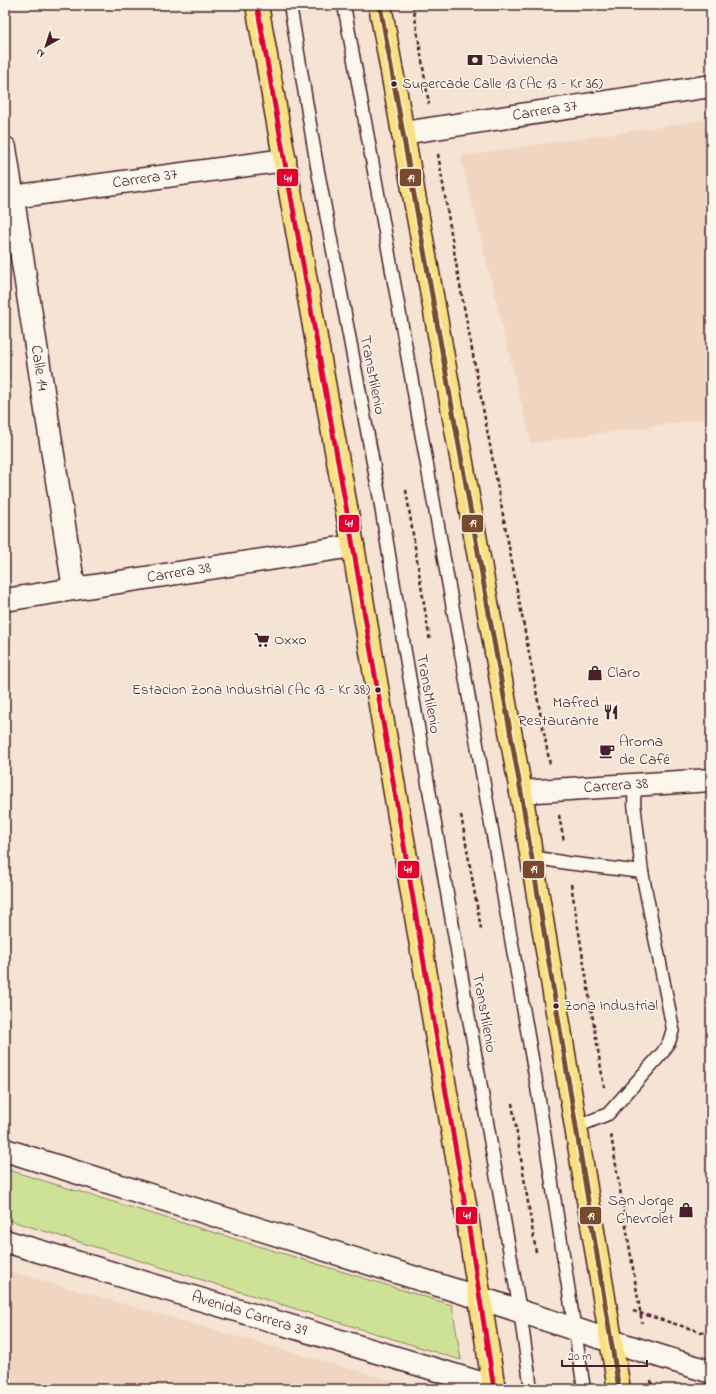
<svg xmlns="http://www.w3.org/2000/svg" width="716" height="1394" viewBox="0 0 716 1394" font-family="'Indie Flower',sans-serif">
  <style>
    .built { fill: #f0d5c1 }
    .green { fill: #cde297; stroke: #8c8061 }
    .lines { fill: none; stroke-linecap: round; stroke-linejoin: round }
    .lane-casing { stroke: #4a1f2b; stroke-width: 15 }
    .street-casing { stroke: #4a1f2b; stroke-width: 25 }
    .secondary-casing { stroke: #4a1f2b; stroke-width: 25 }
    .primary-casing { stroke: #4a1f2b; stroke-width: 25 }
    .path { stroke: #4a1f2b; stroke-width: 2.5; stroke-dasharray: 4 3; stroke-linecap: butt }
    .lane { stroke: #fbf7ec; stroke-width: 12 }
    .street { stroke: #fbf7ec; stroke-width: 22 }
    .secondary { stroke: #fbf7ec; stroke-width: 22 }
    .primary { stroke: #f9e181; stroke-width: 22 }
    .bus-1-casing { stroke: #fbf7ec; stroke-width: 8 }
    .bus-2-casing { stroke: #fbf7ec; stroke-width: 8 }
    .bus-1 { stroke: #e4002b; stroke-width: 5 }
    .bus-2 { stroke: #7a4b2a; stroke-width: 5 }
    .bus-dot { fill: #4a1f2b; stroke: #fbf7ec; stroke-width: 1.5 }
    .labels { text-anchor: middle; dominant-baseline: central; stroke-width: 3; stroke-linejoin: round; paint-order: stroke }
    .bus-label { font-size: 15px; fill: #4a1f2b; stroke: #fbf7ec; text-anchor: start }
    .poi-label { font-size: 16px; fill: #4a1f2b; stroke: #fbf7ec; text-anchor: start }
    .street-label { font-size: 16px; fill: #4a1f2b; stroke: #fbf7ec }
    .line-badge { stroke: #fbf7ec; stroke-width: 1.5 }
    .badge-label { font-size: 11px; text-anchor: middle; font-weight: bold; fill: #fff }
  </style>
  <rect width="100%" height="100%" fill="#f5e3d3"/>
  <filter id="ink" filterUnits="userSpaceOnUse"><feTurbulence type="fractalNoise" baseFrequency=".025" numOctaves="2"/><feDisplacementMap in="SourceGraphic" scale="8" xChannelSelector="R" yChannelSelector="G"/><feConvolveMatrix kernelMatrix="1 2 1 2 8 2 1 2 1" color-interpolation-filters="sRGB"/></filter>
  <g filter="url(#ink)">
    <!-- built -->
    <g class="built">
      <path d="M 711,119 L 711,418 L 531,443 L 461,156 Z"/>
      <path d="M 5,1270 L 420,1389 L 5,1389 Z"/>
    </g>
    <!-- green -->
    <path class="green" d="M 5,1169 L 452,1305 L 461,1360 L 5,1219 Z"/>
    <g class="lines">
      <defs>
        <g id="lane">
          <path d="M 290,5 L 317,166 L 379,494 L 405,652 L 520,1311 L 531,1389"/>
          <path d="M 344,5 L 461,653 L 537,1087 L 584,1389"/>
          <path d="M 635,785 L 634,803 L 642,872"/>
          <path d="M 532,857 L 567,863 L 642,872 L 673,1029 L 669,1042 L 663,1052 L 608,1114 L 576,1127"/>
        </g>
        <g id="street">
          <path d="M 403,133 L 711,86"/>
          <path d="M 5,148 L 74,589"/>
          <path d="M 5,198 L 285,160"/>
          <path d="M 5,600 L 74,589 L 353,546"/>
        </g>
        <g id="secondary">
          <path d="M 521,792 L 711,780"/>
          <path d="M 5,1150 L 480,1298 L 611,1341 L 711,1372"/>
          <path d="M 5,1241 L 494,1387"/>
        </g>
        <g id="primary">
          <path d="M 257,5 L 353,546 L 467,1216 L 494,1389"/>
          <path d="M 380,5 L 521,792 L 619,1389"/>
        </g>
      </defs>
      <!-- lane casing -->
      <use href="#lane" class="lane-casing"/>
      <!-- street casing -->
      <use href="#street" class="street-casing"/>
      <!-- secondary casing -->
      <use href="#secondary" class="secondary-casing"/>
      <!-- primary casing -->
      <use href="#primary" class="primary-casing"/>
      <!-- path -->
      <g class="path">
        <path d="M 413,5 L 429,104"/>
        <path d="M 438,154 L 458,275 L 550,765"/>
        <path d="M 406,490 L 430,642"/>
        <path d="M 461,815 L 481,929"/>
        <path d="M 559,815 L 564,842"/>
        <path d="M 571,884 L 604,1087"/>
        <path d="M 512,1103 L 536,1252"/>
        <path d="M 611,1135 L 642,1323"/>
        <path d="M 633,1311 L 711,1335"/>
        <path d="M 651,1380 L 653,1389"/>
      </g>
      <!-- lane -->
      <use href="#lane" class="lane"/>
      <!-- street -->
      <use href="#street" class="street"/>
      <!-- secondary -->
      <use href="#secondary" class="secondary"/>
      <!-- primary -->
      <use href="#primary" class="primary"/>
      <defs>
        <path id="bus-1" d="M 257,5 L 353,546 L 467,1216 L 494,1389"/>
        <path id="bus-2" d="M 380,5 L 521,792 L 619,1389"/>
      </defs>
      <!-- bus-1 casing -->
      <use href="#bus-1" class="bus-1-casing"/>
      <!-- bus-2 casing -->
      <use href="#bus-2" class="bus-2-casing"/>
      <!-- bus-1 -->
      <use href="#bus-1" class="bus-1"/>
      <!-- bus-2 -->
      <use href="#bus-2" class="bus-2"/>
    </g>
  </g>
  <!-- icons -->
  <defs>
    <symbol id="bank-bare" viewBox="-9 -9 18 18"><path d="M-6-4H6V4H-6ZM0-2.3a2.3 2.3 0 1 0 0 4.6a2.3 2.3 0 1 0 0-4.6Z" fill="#4a1f2b" stroke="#fbf7ec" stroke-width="2.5" paint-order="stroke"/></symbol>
    <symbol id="supermarket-bare" viewBox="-9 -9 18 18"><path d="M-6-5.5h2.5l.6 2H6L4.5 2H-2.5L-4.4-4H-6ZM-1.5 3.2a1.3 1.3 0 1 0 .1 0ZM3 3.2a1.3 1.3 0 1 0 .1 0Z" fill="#4a1f2b" stroke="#fbf7ec" stroke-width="2.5" paint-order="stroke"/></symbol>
    <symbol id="shop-bare" viewBox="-9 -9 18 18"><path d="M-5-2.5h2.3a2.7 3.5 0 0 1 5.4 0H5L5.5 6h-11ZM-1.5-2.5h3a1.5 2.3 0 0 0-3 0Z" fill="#4a1f2b" stroke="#fbf7ec" stroke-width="2.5" paint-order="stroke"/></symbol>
    <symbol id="restaurant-bare" viewBox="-9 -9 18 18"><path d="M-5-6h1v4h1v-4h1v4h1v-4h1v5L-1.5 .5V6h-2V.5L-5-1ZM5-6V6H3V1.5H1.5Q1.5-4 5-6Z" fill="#4a1f2b" stroke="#fbf7ec" stroke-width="2.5" paint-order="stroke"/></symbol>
    <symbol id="cafe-bare" viewBox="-9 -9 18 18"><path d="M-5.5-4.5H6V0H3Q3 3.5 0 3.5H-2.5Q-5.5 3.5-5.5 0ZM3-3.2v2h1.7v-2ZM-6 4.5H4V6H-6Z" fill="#4a1f2b" stroke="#fbf7ec" stroke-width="2.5" paint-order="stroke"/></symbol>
  </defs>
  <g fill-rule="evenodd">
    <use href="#bank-bare" x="464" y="49" width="22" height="22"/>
    <use href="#supermarket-bare" x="251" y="629" width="22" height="22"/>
    <use href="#shop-bare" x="584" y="662" width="22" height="22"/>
    <use href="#restaurant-bare" x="600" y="701" width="22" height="22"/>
    <use href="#cafe-bare" x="596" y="740" width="22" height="22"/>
    <use href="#shop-bare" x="675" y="1199" width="22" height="22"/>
  </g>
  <!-- markers -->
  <g class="bus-dot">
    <circle cx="394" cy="84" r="3.5"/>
    <circle cx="378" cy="690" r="3.5"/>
    <circle cx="556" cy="1006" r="3.5"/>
  </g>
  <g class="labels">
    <!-- bus labels -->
    <g class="bus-label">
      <text x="402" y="84">Supercade Calle 13 (Ac 13 - Kr 36)</text>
      <text x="370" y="690" text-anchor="end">Estacion Zona Industrial (Ac 13 - Kr 38)</text>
      <text x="564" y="1006">Zona Industrial</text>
    </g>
    <!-- poi labels -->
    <g class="poi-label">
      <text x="487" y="60">Davivienda</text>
      <text x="274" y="640">Oxxo</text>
      <text x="607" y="673">Claro</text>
      <text x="599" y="703" text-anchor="end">Mafred<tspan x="599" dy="18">Restaurante</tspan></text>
      <text x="619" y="742">Aroma<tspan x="619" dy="18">de Café</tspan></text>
      <text x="674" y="1201" text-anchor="end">San Jorge<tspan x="674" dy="18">Chevrolet</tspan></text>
    </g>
    <!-- street labels -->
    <g class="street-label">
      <text transform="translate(545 111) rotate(-9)">Carrera 37</text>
      <text transform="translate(145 179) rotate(-8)">Carrera 37</text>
      <text transform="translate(39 368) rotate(81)">Calle 14</text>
      <text transform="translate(372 375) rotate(79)">TransMilenio</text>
      <text transform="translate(179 573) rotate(-9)">Carrera 38</text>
      <text transform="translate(428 694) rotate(80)">TransMilenio</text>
      <text transform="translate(616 786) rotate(-4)">Carrera 38</text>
      <text transform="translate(484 1013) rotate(80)">TransMilenio</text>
      <text transform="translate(249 1314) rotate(17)">Avenida Carrera 39</text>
    </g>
  </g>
  <g class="line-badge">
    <rect x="399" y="168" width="23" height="19" rx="4" fill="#7a4b2a"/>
    <rect x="276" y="168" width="23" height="19" rx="4" fill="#e4002b"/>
    <rect x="461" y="514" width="23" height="19" rx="4" fill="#7a4b2a"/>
    <rect x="338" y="514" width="22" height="19" rx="4" fill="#e4002b"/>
    <rect x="522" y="860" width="23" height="19" rx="4" fill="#7a4b2a"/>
    <rect x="397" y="860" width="23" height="19" rx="4" fill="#e4002b"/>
    <rect x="455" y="1206" width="23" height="19" rx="4" fill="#e4002b"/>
    <rect x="579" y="1206" width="23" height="19" rx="4" fill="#7a4b2a"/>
  </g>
  <g class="badge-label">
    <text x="411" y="182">19</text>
    <text x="288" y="182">41</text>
    <text x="473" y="527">19</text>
    <text x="349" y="527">41</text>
    <text x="534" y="873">19</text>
    <text x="408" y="873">41</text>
    <text x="467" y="1219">41</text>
    <text x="591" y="1220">19</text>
  </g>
  <!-- margin -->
  <rect width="716" height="1394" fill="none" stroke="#fbf7ec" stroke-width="20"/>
  <rect x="10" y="10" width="696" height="1374" fill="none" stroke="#4a1f2b" stroke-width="1.5" filter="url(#ink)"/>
  <!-- north arrow -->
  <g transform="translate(46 46) rotate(219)" stroke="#fbf7ec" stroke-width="3" paint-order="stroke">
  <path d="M0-3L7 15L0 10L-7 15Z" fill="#4a1f2b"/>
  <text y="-6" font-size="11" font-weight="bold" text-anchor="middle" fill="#4a1f2b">N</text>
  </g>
  <!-- scale -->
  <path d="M562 1360v6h85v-6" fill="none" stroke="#4a1f2b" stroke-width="2"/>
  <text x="568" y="1360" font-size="12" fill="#4a1f2b" stroke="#fbf7ec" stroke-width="3" paint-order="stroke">20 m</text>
</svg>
